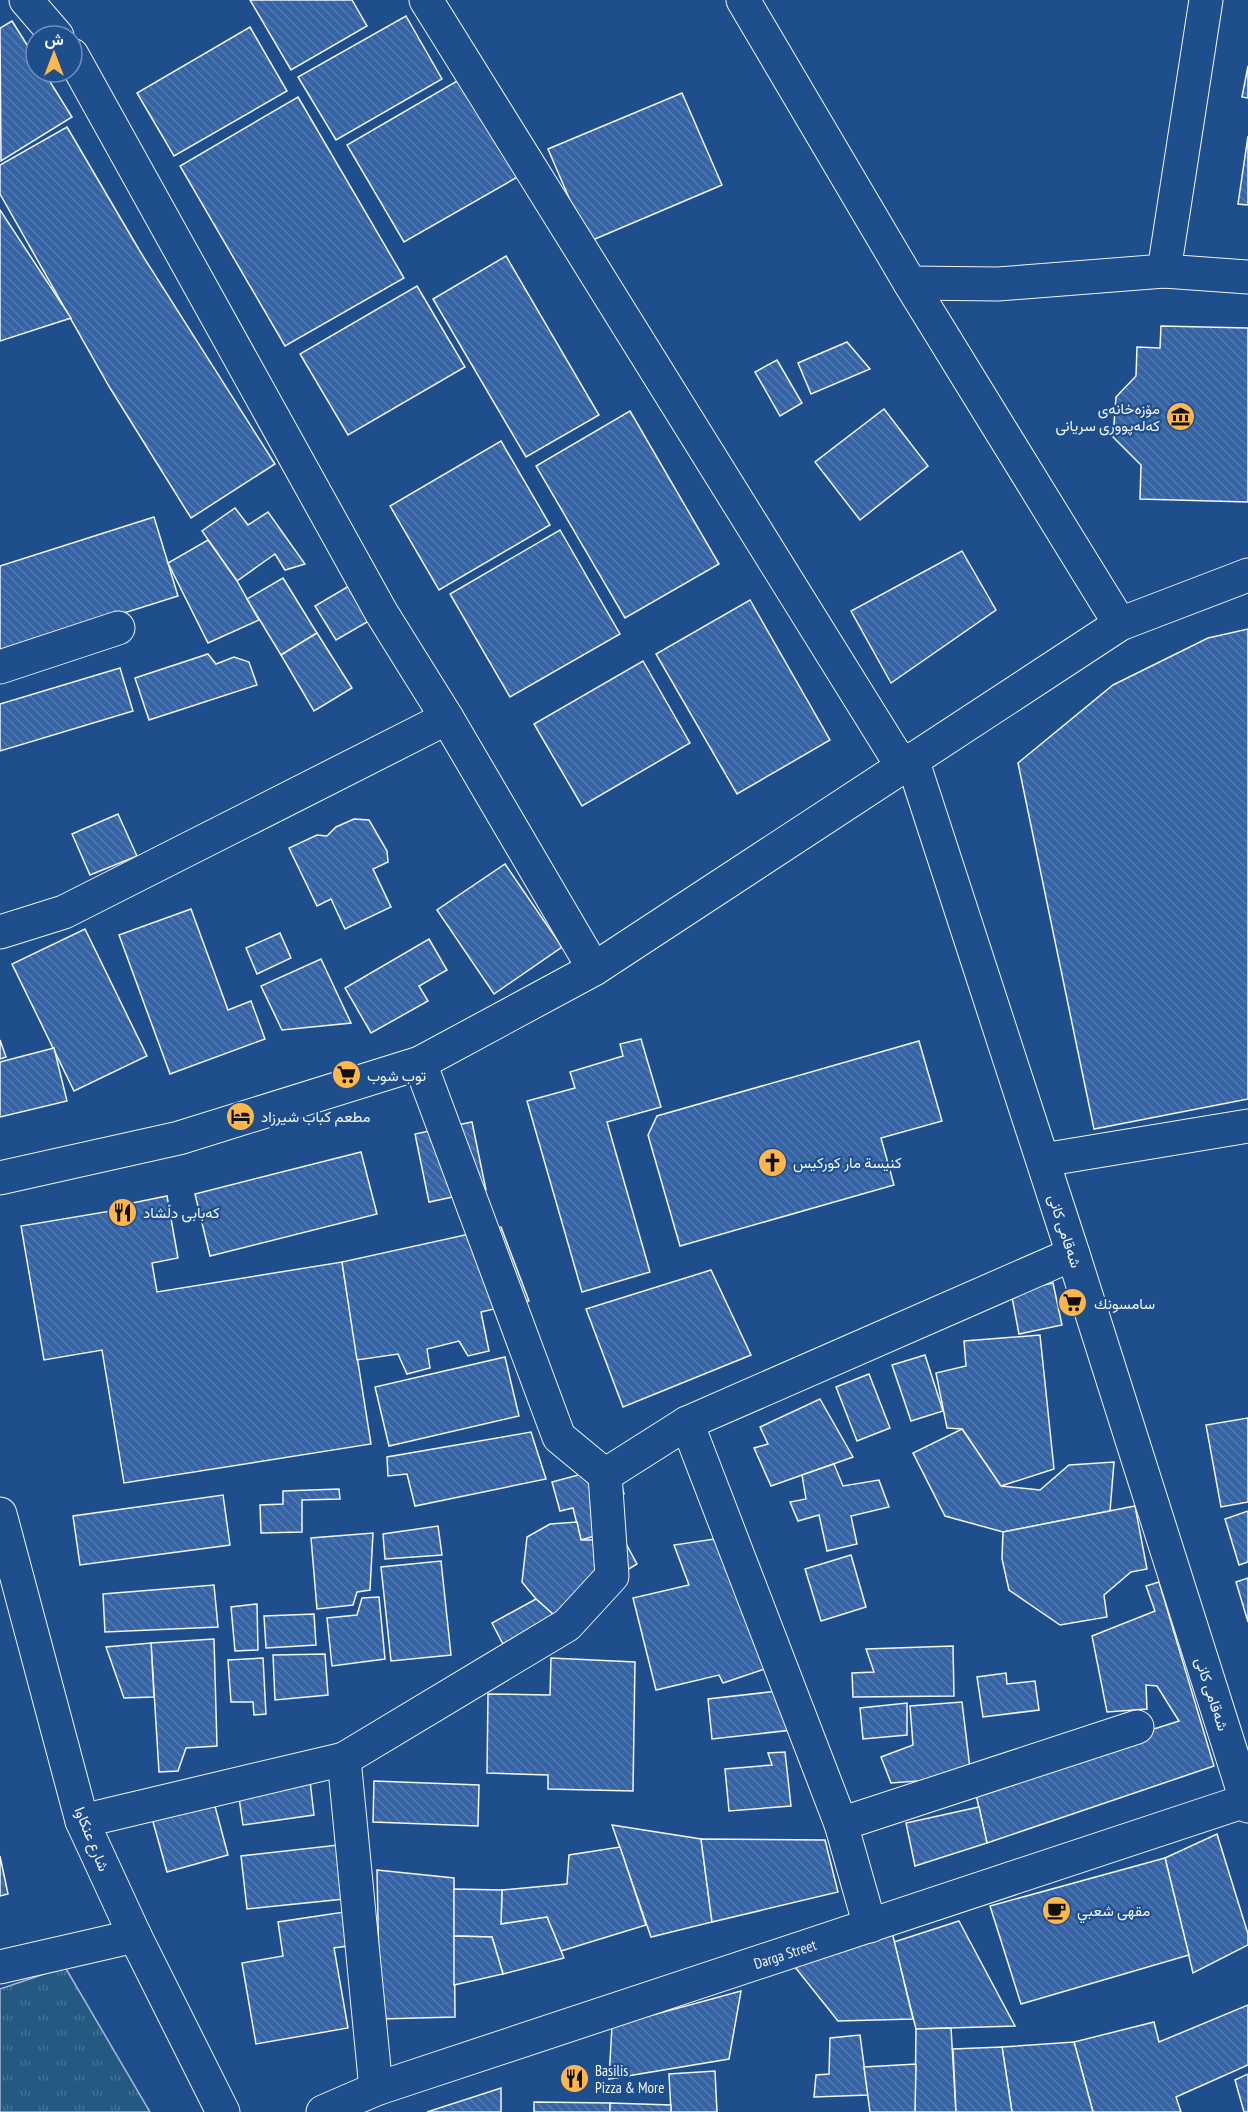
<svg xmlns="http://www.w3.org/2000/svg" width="1248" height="2112" viewBox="0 0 1248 2112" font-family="'PT Sans Narrow',Vazirmatn,sans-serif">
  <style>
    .park { fill: url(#park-tufts); stroke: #a8bbd7; stroke-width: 1.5 }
    .building { fill: url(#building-back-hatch); stroke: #f2f6ff; stroke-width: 1.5 }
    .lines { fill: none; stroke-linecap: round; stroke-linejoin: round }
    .minor-casing { stroke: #f2f6ff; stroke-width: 35 }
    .minor { stroke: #1f4e8c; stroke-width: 33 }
    .labels { text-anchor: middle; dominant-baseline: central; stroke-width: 4.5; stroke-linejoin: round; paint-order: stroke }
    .poi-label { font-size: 15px; fill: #f2f6ff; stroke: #1f4e8c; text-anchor: start }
    .street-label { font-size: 15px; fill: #f2f6ff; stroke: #1f4e8c }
  </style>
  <defs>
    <pattern id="park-tufts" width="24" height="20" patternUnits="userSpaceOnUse" patternTransform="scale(1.5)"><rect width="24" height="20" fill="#245a82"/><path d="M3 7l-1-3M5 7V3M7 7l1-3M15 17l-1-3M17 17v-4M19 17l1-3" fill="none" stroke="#447295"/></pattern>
    <pattern id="building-back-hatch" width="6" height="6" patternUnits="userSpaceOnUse" patternTransform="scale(1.5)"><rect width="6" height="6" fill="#3563a3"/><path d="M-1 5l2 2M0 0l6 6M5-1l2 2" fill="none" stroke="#537ab1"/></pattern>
  </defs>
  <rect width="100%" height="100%" fill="#1f4e8c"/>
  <!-- park -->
  <path class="park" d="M 65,1967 L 150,2112 L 0,2112 L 0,1989 Z"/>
  <!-- building -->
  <g class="building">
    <path d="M 250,0 L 352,0 L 367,26 L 291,70 Z"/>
    <path d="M 406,16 L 442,79 L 336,140 L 298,77 Z"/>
    <path d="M 12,21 L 36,59 L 36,72 L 44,72 L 72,117 L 1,161 L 0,28 Z"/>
    <path d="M 250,27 L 287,91 L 174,156 L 137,93 Z"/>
    <path d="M 1248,66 L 1248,98 L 1242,97 Z"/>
    <path d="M 464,77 L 521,175 L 404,242 L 347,145 Z"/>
    <path d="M 682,93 L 722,185 L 588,242 L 548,149 Z"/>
    <path d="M 298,97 L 404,278 L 285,346 L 180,166 Z"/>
    <path d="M 67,127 L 141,253 L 275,464 L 191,518 L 110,388 L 0,194 L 0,165 Z"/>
    <path d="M 1248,136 L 1248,205 L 1238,204 Z"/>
    <path d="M 0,210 L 71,318 L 0,341 Z"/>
    <path d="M 506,256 L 599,415 L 526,457 L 433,299 Z"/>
    <path d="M 417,286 L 465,367 L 348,435 L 300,354 Z"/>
    <path d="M 1161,326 L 1248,328 L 1248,502 L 1140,499 L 1141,465 L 1113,437 L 1116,397 L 1136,376 L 1137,347 L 1160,348 Z"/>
    <path d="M 847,342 L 870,369 L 811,394 L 798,363 Z"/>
    <path d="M 777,360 L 802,403 L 780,416 L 755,372 Z"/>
    <path d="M 884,409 L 928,466 L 860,520 L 815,462 Z"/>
    <path d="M 630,411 L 719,564 L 625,618 L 536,466 Z"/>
    <path d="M 501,441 L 550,525 L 439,590 L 390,506 Z"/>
    <path d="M 235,508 L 248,525 L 268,512 L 305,564 L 285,570 L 275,554 L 237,581 L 202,531 Z"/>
    <path d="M 154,517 L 178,596 L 0,652 L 0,566 Z"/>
    <path d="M 560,530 L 620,634 L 510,697 L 450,594 Z"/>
    <path d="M 208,540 L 237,581 L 259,620 L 208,643 L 168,563 Z"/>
    <path d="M 962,551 L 996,610 L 891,683 L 851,611 Z"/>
    <path d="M 283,578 L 317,633 L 281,655 L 247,599 Z"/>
    <path d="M 354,583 L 374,618 L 336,640 L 315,606 Z"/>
    <path d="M 750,600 L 830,740 L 737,794 L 656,654 Z"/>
    <path d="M 1248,629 L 1248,1099 L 1094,1129 L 1018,763 L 1113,685 L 1208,638 Z"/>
    <path d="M 317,633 L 352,688 L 314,711 L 281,655 Z"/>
    <path d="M 208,654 L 216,664 L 234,657 L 249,662 L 257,685 L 149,720 L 135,678 Z"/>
    <path d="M 643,661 L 690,743 L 582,806 L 534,724 Z"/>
    <path d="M 120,668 L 133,711 L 0,751 L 0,704 Z"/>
    <path d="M 118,814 L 137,856 L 90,875 L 72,834 Z"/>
    <path d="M 354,819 L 369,820 L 387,851 L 388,862 L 373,869 L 391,907 L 345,929 L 331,899 L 317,906 L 289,848 L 317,835 L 327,836 L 336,827 Z"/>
    <path d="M 505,864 L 562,947 L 494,994 L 437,910 Z"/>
    <path d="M 191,909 L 228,1010 L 251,1001 L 265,1039 L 170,1074 L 119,935 Z"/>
    <path d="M 85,929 L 147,1056 L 74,1091 L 12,964 Z"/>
    <path d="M 280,933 L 291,958 L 257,974 L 246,948 Z"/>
    <path d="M 429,939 L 447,970 L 419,986 L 428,1001 L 371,1033 L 345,988 Z"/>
    <path d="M 321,959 L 351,1023 L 282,1030 L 261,986 Z"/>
    <path d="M 641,1039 L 661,1107 L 607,1122 L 650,1272 L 582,1292 L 527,1101 L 575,1088 L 570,1072 L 623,1056 L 620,1044 Z"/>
    <path d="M 0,1040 L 6,1057 L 0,1059 Z"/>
    <path d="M 919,1041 L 942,1121 L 881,1138 L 894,1185 L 680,1246 L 648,1135 L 657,1116 Z"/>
    <path d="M 54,1048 L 67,1101 L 0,1117 L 0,1062 Z"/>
    <path d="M 472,1122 L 486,1190 L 429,1202 L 415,1134 Z"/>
    <path d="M 361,1152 L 377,1214 L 210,1256 L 195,1194 Z"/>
    <path d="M 167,1196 L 178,1258 L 152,1263 L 157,1292 L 342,1262 L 371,1444 L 124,1483 L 102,1350 L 44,1360 L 21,1226 L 123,1209 L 122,1205 Z"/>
    <path d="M 501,1227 L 529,1301 L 481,1312 L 489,1351 L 468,1356 L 459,1341 L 427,1349 L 430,1368 L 407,1374 L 398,1354 L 357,1360 L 342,1262 Z"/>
    <path d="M 711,1270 L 751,1355 L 623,1407 L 586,1309 Z"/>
    <path d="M 1053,1283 L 1062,1325 L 1019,1334 L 1011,1292 Z"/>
    <path d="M 1040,1335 L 1054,1469 L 1001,1486 L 962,1429 L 947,1428 L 936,1373 L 966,1366 L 964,1341 Z"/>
    <path d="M 925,1355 L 943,1411 L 911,1421 L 892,1365 Z"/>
    <path d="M 505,1357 L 519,1416 L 389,1446 L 375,1387 Z"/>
    <path d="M 869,1374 L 890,1428 L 857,1441 L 836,1387 Z"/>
    <path d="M 820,1399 L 853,1457 L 771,1486 L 754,1448 L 768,1444 L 760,1427 Z"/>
    <path d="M 1248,1418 L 1248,1502 L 1221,1507 L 1206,1425 Z"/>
    <path d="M 962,1429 L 1001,1486 L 1040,1490 L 1069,1465 L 1114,1462 L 1110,1511 L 1003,1532 L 945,1516 L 913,1453 Z"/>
    <path d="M 531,1432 L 546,1479 L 415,1506 L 407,1474 L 388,1476 L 387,1457 Z"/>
    <path d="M 834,1464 L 843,1486 L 879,1480 L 889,1507 L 851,1516 L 857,1544 L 827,1551 L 819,1515 L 798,1521 L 790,1502 L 806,1499 L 802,1475 Z"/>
    <path d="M 616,1465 L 624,1494 L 612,1497 L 622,1528 L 581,1540 L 573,1508 L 560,1511 L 552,1482 Z"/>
    <path d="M 339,1489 L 340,1499 L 302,1500 L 302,1532 L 261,1533 L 260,1505 L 283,1504 L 283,1491 Z"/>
    <path d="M 223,1495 L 230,1545 L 80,1565 L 73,1516 Z"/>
    <path d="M 1135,1506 L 1147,1569 L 1131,1572 L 1104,1595 L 1107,1617 L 1060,1625 L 1009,1590 L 1002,1559 L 1003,1532 Z"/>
    <path d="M 1248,1511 L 1248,1562 L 1239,1565 L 1225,1519 Z"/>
    <path d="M 577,1522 L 581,1540 L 624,1540 L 637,1564 L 554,1615 L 536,1599 L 522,1582 L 527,1537 L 550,1524 Z"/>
    <path d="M 438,1526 L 442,1555 L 385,1559 L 383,1534 Z"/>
    <path d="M 373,1533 L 370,1590 L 357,1592 L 353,1605 L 317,1609 L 311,1538 Z"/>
    <path d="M 721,1538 L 768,1668 L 723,1683 L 719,1675 L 656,1690 L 633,1598 L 689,1585 L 674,1545 Z"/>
    <path d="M 851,1555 L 866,1607 L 821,1621 L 805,1569 Z"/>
    <path d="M 441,1561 L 451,1655 L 391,1661 L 381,1567 Z"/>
    <path d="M 1248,1578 L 1248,1622 L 1236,1582 Z"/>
    <path d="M 1159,1582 L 1214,1766 L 987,1843 L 974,1786 L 1179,1721 L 1157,1686 L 1146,1685 L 1147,1709 L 1107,1712 L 1092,1636 L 1155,1611 L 1146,1586 Z"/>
    <path d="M 214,1585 L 218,1627 L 105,1632 L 103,1594 Z"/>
    <path d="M 379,1597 L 385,1659 L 332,1666 L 327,1618 L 357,1615 L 362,1598 Z"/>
    <path d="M 536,1599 L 554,1615 L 503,1644 L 492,1623 Z"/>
    <path d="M 257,1604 L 258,1650 L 235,1651 L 231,1607 Z"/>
    <path d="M 314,1614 L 316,1645 L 266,1648 L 264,1616 Z"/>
    <path d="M 214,1639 L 217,1746 L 186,1748 L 178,1771 L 159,1772 L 151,1643 Z"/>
    <path d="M 151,1643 L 154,1697 L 124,1698 L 106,1647 Z"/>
    <path d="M 953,1646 L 954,1696 L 853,1697 L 852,1673 L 874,1672 L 866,1649 Z"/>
    <path d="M 325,1654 L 328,1695 L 275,1700 L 273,1655 Z"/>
    <path d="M 263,1658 L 266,1714 L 254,1715 L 253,1702 L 231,1702 L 228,1660 Z"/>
    <path d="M 551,1658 L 635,1662 L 633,1791 L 548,1789 L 548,1775 L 487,1773 L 488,1694 L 550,1695 Z"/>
    <path d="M 1006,1673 L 1007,1684 L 1035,1681 L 1039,1710 L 983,1717 L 977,1677 Z"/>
    <path d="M 787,1690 L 792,1730 L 712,1739 L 708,1699 Z"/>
    <path d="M 962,1702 L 971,1777 L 891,1783 L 881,1757 L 913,1745 L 910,1706 Z"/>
    <path d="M 907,1703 L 907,1735 L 863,1739 L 860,1708 Z"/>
    <path d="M 785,1752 L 791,1806 L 729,1811 L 725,1769 L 772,1765 L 768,1753 Z"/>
    <path d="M 310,1781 L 314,1815 L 243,1825 L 238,1791 Z"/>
    <path d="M 374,1781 L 479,1785 L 478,1826 L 373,1822 Z"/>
    <path d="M 212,1795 L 228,1855 L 167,1872 L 150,1811 Z"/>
    <path d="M 979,1807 L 987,1843 L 915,1866 L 906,1823 Z"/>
    <path d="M 612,1825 L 701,1839 L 712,1922 L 651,1937 Z"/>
    <path d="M 1217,1834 L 1248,1934 L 1248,1945 L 1193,1973 L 1165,1858 Z"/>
    <path d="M 701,1839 L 825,1840 L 838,1892 L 712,1922 Z"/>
    <path d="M 338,1845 L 344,1899 L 247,1909 L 241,1856 Z"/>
    <path d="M 620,1847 L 646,1925 L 561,1951 L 547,1917 L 501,1924 L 502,1890 L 567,1884 L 569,1855 Z"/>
    <path d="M 0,1856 L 8,1894 L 0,1896 Z"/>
    <path d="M 1165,1858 L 1189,1955 L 1021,2004 L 990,1906 Z"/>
    <path d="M 377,1870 L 454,1878 L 455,2017 L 380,2019 Z"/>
    <path d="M 454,1889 L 502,1890 L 501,1924 L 547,1917 L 564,1958 L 503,1974 L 492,1937 L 454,1936 Z"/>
    <path d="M 364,1909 L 369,1943 L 334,1948 L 348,2028 L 256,2044 L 242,1963 L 283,1956 L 278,1922 Z"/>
    <path d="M 959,1921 L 1015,2026 L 916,2029 L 894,1942 Z"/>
    <path d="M 892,1932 L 913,2019 L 838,2021 L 795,1967 Z"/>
    <path d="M 454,1936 L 492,1937 L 503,1974 L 454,1985 Z"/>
    <path d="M 741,1991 L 729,2059 L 609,2079 L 612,2026 Z"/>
    <path d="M 1248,2005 L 1248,2065 L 1176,2097 L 1181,2112 L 1093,2112 L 1074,2042 L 1154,2022 L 1159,2042 Z"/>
    <path d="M 951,2028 L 956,2112 L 915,2112 L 916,2029 Z"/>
    <path d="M 860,2035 L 868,2095 L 814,2097 L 816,2075 L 829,2074 L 830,2038 Z"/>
    <path d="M 1074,2042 L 1093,2112 L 1012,2112 L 1002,2047 Z"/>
    <path d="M 1002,2047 L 1012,2112 L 956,2112 L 953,2049 Z"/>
    <path d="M 916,2064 L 915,2112 L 870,2112 L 864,2067 Z"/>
    <path d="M 715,2071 L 717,2112 L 671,2112 L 669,2074 Z"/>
    <path d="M 1248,2074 L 1248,2112 L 1244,2112 L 1235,2080 Z"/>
    <path d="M 501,2088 L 501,2112 L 427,2112 Z"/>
    <path d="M 534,2102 L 610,2103 L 610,2112 L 534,2112 Z"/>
    <path d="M 610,2103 L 671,2105 L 671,2112 L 610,2112 Z"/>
  </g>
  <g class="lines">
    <defs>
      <g id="minor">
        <path d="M 26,0 L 57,36"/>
        <path d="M 426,0 L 902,766"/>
        <path d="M 743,0 L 910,283 L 1120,624"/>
        <path d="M 1206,0 L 1164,271 L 1248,277"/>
        <path d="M 72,55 L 381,612 L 447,718 L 594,969"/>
        <path d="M 910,283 L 998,284 L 1164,271"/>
        <path d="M 0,667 L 118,628"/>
        <path d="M 912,759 L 1073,1254 L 1248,1806"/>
        <path d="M 0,932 L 64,912 L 447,718"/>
        <path d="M 1043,1160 L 1248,1126"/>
        <path d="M 0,1178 L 179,1138 L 420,1063 L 594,969 L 1120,624 L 1248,575"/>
        <path d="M 687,1423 L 841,1824 L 870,1926"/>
        <path d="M 605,1475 L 687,1423 L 1073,1254"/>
        <path d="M 0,1514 L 82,1821 L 135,1936 L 223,2112"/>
        <path d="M 82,1821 L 344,1759"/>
        <path d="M 841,1824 L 1137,1727"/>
        <path d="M 0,1967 L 135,1936"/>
        <path d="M 376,2089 L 344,1759 L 567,1625 L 612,1576 L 605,1475 L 559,1437 L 420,1063"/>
        <path d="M 323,2112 L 376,2089 L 1248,1800"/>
      </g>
    </defs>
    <!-- minor casing -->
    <use href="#minor" class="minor-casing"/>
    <!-- minor -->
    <use href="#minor" class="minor"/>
  </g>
  <!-- icons -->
  <defs>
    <symbol id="museum-disc" viewBox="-11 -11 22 22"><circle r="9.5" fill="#ffb74d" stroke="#1f4e8c"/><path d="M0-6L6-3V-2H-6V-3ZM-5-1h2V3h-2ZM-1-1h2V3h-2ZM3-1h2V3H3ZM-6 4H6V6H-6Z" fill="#111"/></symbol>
    <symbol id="supermarket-disc" viewBox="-11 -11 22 22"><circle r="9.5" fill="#ffb74d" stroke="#1f4e8c"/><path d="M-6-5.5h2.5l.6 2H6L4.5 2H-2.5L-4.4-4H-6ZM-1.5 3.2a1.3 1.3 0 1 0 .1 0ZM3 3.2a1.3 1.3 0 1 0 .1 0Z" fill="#111"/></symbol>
    <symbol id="hotel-disc" viewBox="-11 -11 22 22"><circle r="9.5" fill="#ffb74d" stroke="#1f4e8c"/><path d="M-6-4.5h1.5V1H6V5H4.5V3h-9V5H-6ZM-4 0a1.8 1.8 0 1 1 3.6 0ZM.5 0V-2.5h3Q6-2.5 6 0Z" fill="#111"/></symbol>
    <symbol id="church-disc" viewBox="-11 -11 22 22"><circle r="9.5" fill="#ffb74d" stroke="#1f4e8c"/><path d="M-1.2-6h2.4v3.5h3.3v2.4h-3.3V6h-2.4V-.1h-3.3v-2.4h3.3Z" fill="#111"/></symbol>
    <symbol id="restaurant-disc" viewBox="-11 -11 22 22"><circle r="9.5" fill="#ffb74d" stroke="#1f4e8c"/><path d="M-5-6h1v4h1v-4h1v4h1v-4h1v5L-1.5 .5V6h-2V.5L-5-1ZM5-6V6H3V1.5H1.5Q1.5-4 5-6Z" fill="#111"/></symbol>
    <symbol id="cafe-disc" viewBox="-11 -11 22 22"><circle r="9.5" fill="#ffb74d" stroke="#1f4e8c"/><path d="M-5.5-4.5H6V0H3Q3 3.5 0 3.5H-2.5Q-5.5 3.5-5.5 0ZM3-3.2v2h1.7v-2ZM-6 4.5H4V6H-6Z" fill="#111"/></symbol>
  </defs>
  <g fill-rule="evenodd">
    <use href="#museum-disc" x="1164" y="400" width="33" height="33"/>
    <use href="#supermarket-disc" x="330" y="1058" width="33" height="33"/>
    <use href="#hotel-disc" x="224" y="1100" width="33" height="33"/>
    <use href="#church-disc" x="756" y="1146" width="33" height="33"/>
    <use href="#restaurant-disc" x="106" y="1196" width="33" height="33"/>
    <use href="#supermarket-disc" x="1056" y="1286" width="33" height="33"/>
    <use href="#cafe-disc" x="1040" y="1894" width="33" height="33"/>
    <use href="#restaurant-disc" x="558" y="2062" width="33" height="33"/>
  </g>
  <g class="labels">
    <!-- poi labels -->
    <g class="poi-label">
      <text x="1160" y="408" text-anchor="end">مۆزەخانەی<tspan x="1160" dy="17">کەلەپووری سریانی</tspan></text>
      <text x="367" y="1075">توب شوب</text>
      <text x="261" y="1116">مطعم كباب شيرزاد</text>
      <text x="793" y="1162">كنيسة مار كوركيس</text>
      <text x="143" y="1212">کەبابی دڵشاد</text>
      <text x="1094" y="1303">سامسونك</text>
      <text x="1077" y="1910">مقهى شعبي</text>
      <text x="595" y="2070">Basilis<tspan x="595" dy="17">Pizza &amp; More</tspan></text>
    </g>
    <!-- street labels -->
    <g class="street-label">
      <text transform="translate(1065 1231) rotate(72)">شەقامی کانی</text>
      <text transform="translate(1212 1694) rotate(72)">شەقامی کانی</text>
      <text transform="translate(92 1839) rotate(68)">شارع عنكاوا</text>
      <text transform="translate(785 1954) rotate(-18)">Darga Street</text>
    </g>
  </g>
  <!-- north arrow -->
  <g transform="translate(54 54)"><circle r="28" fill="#1f4e8c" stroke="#7391ba" stroke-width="1.5"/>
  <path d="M0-4.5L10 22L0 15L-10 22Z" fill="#ffb74d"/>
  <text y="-9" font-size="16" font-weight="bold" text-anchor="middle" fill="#f2f6ff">ش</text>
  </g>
</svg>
